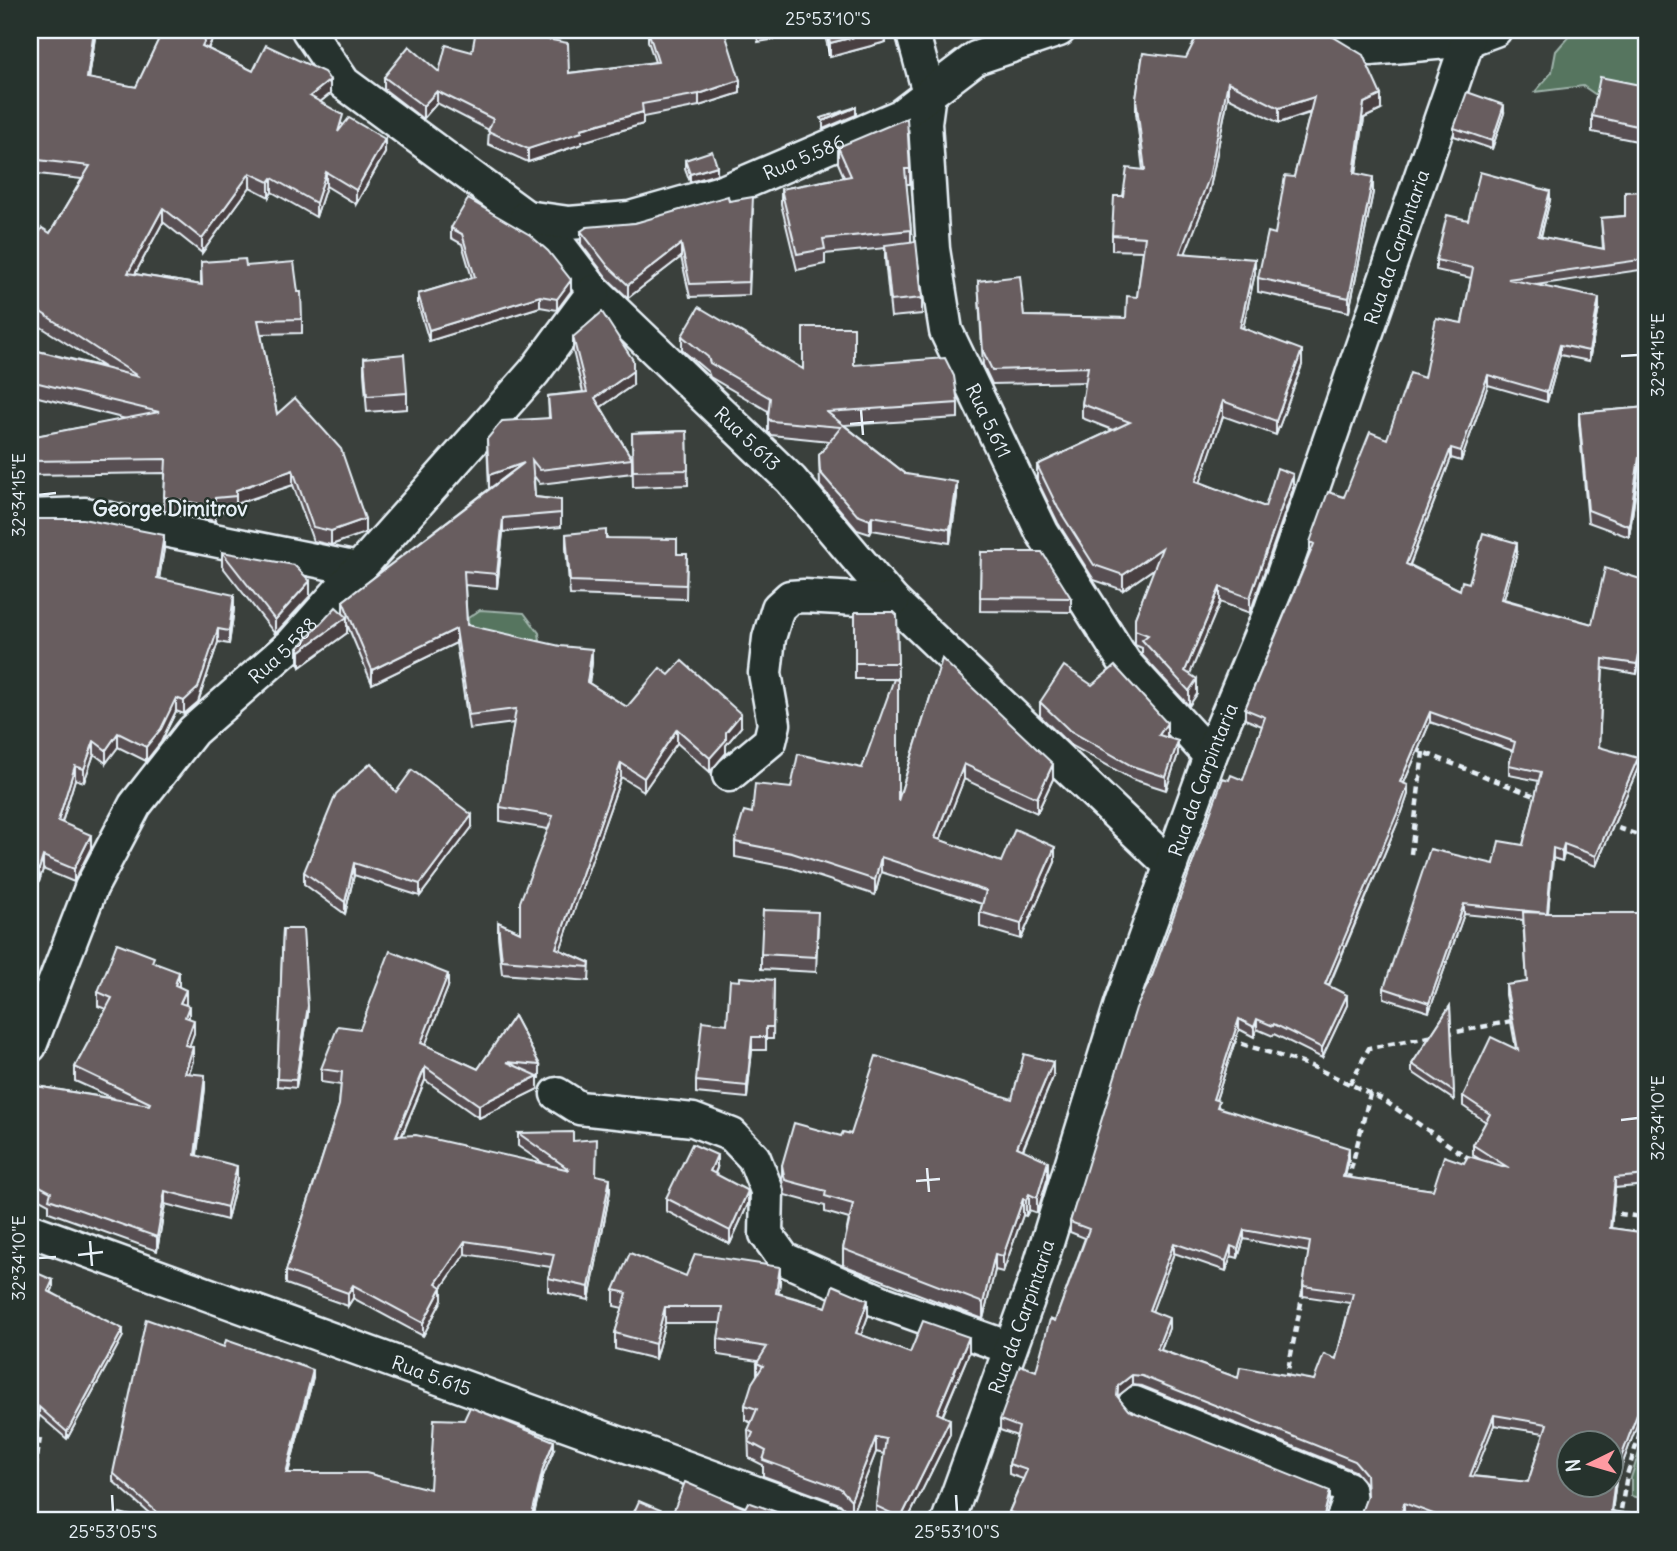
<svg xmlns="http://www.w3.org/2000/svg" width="1677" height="1551" viewBox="0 0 1677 1551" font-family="Delius,sans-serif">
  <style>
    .green { fill: #56755e; stroke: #9fb3ab; stroke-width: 2 }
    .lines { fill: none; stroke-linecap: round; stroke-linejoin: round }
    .street-casing { stroke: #e8f1f8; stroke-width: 37 }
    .path { stroke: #e8f1f8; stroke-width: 4.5; stroke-dasharray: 7 5; stroke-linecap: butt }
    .street { stroke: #26332d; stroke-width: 32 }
    .wall { fill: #595052; stroke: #e8f1f8; stroke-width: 2; fill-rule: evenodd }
    .shaded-wall { fill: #494142; stroke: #e8f1f8; stroke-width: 2 }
    .building { fill: #685d5f; stroke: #e8f1f8; stroke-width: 2; fill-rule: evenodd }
    .ticks { fill: none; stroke: #e8f1f8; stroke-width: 2.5 }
    .labels { text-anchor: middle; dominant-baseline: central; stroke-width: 5; stroke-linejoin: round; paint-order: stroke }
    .street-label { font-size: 19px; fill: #e8f1f8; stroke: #26332d }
    .neighbourhood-label { font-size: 21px; font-weight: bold; fill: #e8f1f8; stroke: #26332d }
    .neatline { fill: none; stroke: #e8f1f8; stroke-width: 2.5 }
    .ticks-label { font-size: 18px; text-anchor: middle; fill: #e8f1f8 }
  </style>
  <rect width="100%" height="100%" fill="#3a403c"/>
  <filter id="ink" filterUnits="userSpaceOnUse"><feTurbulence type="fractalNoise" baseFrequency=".0143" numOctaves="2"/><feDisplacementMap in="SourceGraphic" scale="14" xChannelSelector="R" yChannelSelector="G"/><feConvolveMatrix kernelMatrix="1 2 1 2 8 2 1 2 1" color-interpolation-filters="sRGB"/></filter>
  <g filter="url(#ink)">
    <!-- green -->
    <g class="green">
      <path d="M 1595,30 L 1635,30 L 1647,41 L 1647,101 L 1601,91 L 1599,97 L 1583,86 L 1535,92 L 1552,72 L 1556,51 L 1569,36 Z"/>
      <path d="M 1647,101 L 1647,149 L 1638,143 Z"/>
      <path d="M 480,610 L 524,613 L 539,633 L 542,655 L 469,638 L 468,618 Z"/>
      <path d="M 1647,1427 L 1647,1500 L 1631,1496 L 1631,1478 Z"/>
    </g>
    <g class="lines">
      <defs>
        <g id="street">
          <path id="s1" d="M 308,30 L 344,83 L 526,217 L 562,249 L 594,291 L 791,480 L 893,601 L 1171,866"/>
          <path id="s2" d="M 912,30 L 929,93 L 925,123 L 933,249 L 946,331 L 1042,532 L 1125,663 L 1210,756"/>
          <path d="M 1331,30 L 1371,49 L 1468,40 L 1495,30"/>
          <path id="s3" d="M 526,217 L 569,223 L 630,218 L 725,191 L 900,116 L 976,58 L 1059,30"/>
          <path d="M 30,516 L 85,514 L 358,569"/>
          <path d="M 729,775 L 770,741 L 774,724 L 765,673 L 769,638 L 778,608 L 790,597 L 804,596 L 893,601"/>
          <path id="s4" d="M 30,1046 L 91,888 L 135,805 L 193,731 L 292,644 L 534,372 L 594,291"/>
          <path d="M 557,1094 L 579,1108 L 693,1120 L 732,1135 L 754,1158 L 767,1191 L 766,1234 L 784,1259 L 884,1303 L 1010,1348"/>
          <path id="s5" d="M 30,1230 L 834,1521"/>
          <path d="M 1135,1403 L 1348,1488 L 1350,1500 L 1342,1521"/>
          <path id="s6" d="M 948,1521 L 1037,1275 L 1121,1004 L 1210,756 L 1269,615 L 1468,40"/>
        </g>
      </defs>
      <!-- street casing -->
      <use href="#street" class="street-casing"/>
      <!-- path -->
      <g class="path">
        <path d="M 1415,749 L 1540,798"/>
        <path d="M 1607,824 L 1646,838"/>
        <path d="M 1411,854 L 1423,752"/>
        <path d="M 1645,919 L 1647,822"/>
        <path d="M 1446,1034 L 1517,1020"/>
        <path d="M 1230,1040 L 1311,1066 L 1382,1099 L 1471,1160"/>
        <path d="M 1350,1084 L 1369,1048 L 1434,1036"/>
        <path d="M 1348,1181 L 1370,1094"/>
        <path d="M 1607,1212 L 1647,1218"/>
        <path d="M 1286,1380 L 1307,1272"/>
        <path d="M 30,1504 L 40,1438"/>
        <path d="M 30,1514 L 58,1521"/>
        <path d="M 1619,1521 L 1627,1475 L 1647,1410"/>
      </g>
      <!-- street -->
      <use href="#street" class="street"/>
    </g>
    <!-- wall -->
    <g class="wall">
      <path d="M 36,30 L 96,30 L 89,79 L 136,87 L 160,37 L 114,30 L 217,30 L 208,49 L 253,71 L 330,94 L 320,102 L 343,125 L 385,153 L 356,204 L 326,186 L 316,217 L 272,192 L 269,197 L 250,187 L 202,253 L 163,222 L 135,274 L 201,285 L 201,262 L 246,266 L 302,319 L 302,333 L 261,334 L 277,414 L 365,533 L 331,545 L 313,541 L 293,485 L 236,504 L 236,510 L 215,512 L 215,521 L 164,511 L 165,473 L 30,475 L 30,437 L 126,419 L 30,395 L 30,349 L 104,367 L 30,320 L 30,247 L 50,233 L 82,179 L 30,173 L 30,74 Z"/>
      <path d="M 542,30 L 569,30 L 569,31 L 542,32 Z"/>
      <path d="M 648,30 L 680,35 L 740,93 L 699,106 L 643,117 L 643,124 L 582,142 L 582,144 L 528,162 L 488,144 L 489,130 L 437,103 L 423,119 L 384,89 L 384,77 L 439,72 L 472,52 L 569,73 L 655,62 L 648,41 Z"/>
      <path d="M 756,30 L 886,30 L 886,42 L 830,57 L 824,31 L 758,42 Z"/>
      <path d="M 1143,53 L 1381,110 L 1364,118 L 1356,173 L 1373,192 L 1349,312 L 1258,292 L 1258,278 L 1275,234 L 1294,177 L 1310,113 L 1279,123 L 1228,97 L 1209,193 L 1185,253 L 1255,273 L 1243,328 L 1302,365 L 1276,435 L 1223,416 L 1200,482 L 1265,507 L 1293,489 L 1250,613 L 1220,602 L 1189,674 L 1197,694 L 1189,706 L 1142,655 L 1142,648 L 1135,645 L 1135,618 L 1155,568 L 1123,590 L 1094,580 L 1058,523 L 1037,480 L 1037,465 L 1113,430 L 1082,418 L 1082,404 L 1086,382 L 992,384 L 983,365 L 978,281 L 1024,316 L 1126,318 L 1137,297 L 1143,251 L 1112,250 L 1112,235 L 1123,196 L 1143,170 L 1136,113 L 1136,99 Z"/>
      <path d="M 1645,101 L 1637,141 L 1592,132 L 1592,116 Z"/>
      <path d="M 1504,113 L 1492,149 L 1454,136 L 1454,128 Z"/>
      <path d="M 838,147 L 910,169 L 910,184 L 906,184 L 911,230 L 911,242 L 922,298 L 922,314 L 891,317 L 885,260 L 885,248 L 825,254 L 825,264 L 797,270 L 781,204 L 781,189 L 844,177 L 838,163 Z"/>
      <path d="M 685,160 L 717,174 L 690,182 L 685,168 Z"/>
      <path d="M 1647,191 L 1647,269 L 1536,285 L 1599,308 L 1589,361 L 1560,355 L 1547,402 L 1488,385 L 1461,461 L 1451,458 L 1410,565 L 1460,590 L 1517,553 L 1504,599 L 1592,624 L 1647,581 L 1647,635 L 1645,635 L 1637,674 L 1603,668 L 1599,748 L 1638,768 L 1596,866 L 1564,854 L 1562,861 L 1553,858 L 1548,913 L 1647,913 L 1647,1185 L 1615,1188 L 1611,1228 L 1647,1233 L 1647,1424 L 1638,1422 L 1616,1481 L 1612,1511 L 1647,1521 L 1425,1521 L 1404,1513 L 1402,1521 L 1355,1521 L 1359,1518 L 1367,1497 L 1366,1484 L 1355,1471 L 1142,1386 L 1132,1385 L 1118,1396 L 1118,1398 L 1128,1410 L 1330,1501 L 1326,1517 L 1329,1521 L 1009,1521 L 1009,1512 L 1023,1479 L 1009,1474 L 1009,1464 L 1017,1436 L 1000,1430 L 1000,1420 L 1036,1371 L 1055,1321 L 1085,1238 L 1070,1232 L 1070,1222 L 1152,976 L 1229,780 L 1243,780 L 1262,726 L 1245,719 L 1245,709 L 1310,552 L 1310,542 L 1387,439 L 1424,378 L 1462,323 L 1471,278 L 1436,270 L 1436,260 L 1468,220 L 1550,200 L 1541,237 L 1603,249 L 1601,218 L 1625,216 ZM 1430,722 L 1513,751 L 1509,765 L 1509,775 L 1539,781 L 1523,845 L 1494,864 L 1384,988 L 1384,998 L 1429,1012 L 1464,914 L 1523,920 L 1527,982 L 1506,985 L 1506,995 L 1516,1049 L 1463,1096 L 1463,1106 L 1486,1122 L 1473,1145 L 1473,1155 L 1481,1160 L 1464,1163 L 1433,1190 L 1345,1177 L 1349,1158 L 1219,1108 L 1216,1100 L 1239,1029 L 1254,1037 L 1257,1029 L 1273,1036 L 1274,1034 L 1322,1058 L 1347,1005 L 1329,986 L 1402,812 L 1408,794 L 1404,783 ZM 1244,1239 L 1309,1252 L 1303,1286 L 1303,1296 L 1350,1303 L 1336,1359 L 1314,1380 L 1238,1378 L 1161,1350 L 1169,1328 L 1152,1311 L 1174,1253 L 1226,1271 L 1231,1256 L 1238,1258 ZM 1494,1425 L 1544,1433 L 1528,1482 L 1473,1476 Z"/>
      <path d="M 729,201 L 753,209 L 749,295 L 690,297 L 681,257 L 628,298 L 608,279 L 581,244 L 581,231 L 635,223 Z"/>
      <path d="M 451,228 L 571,291 L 557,310 L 540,307 L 429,341 L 418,304 L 418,294 L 472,278 L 462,244 L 451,238 Z"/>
      <path d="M 682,336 L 803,369 L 854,365 L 958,403 L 958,418 L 844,425 L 906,474 L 957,496 L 950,543 L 872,530 L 870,534 L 857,530 L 820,486 L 819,455 L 830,441 L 771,435 L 768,432 L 768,411 L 710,377 L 708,372 L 682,350 Z"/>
      <path d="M 573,337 L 633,385 L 601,407 L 632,459 L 632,473 L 540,484 L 534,476 L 535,497 L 561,500 L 561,527 L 503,532 L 497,588 L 465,585 L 467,625 L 592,663 L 589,683 L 627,707 L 741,727 L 726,745 L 726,753 L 710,772 L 677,743 L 644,791 L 621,777 L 560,950 L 590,963 L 589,981 L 502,974 L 498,936 L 498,922 L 520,932 L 548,829 L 500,821 L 500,807 L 514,723 L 469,729 L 456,643 L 372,684 L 347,624 L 347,633 L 300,667 L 298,663 L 298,648 L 343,613 L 343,601 L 489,489 L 487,439 L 549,418 L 548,396 L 583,392 L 573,351 Z"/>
      <path d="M 364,358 L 407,393 L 407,409 L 367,412 L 364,373 Z"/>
      <path d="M 1647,407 L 1647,467 L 1639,468 L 1629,537 L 1588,522 L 1579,424 L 1579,413 Z"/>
      <path d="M 687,431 L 688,485 L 633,487 L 632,433 Z"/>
      <path d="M 30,519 L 164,549 L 159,578 L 234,609 L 229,644 L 218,642 L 198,702 L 184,714 L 176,711 L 161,742 L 146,761 L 118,747 L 106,763 L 94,754 L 84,782 L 75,779 L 62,823 L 91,848 L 74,882 L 43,869 L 39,882 L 30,879 Z"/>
      <path d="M 566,534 L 606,538 L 677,554 L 687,554 L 686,599 L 570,595 L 566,548 Z"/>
      <path d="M 222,552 L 310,596 L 275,634 L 222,566 Z"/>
      <path d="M 981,552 L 1071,598 L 1071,612 L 980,611 Z"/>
      <path d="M 855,612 L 897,615 L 898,679 L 855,679 Z"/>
      <path d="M 942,659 L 1053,779 L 1037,813 L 964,779 L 940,840 L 1001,862 L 1055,862 L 1021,939 L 980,927 L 980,912 L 982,904 L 881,872 L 875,895 L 792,868 L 735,857 L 735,842 L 752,813 L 898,801 Z"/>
      <path d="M 1092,685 L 1167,737 L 1178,754 L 1166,790 L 1132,779 L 1069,744 L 1040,716 L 1040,702 Z"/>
      <path d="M 396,792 L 472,827 L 420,896 L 354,875 L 345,914 L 304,884 L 304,872 Z"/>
      <path d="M 818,927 L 816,972 L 761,969 L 761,954 Z"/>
      <path d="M 283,929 L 308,1014 L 296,1088 L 277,1086 Z"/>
      <path d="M 154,963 L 179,985 L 179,987 L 186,1003 L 185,1005 L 194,1033 L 189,1046 L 193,1061 L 189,1073 L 205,1088 L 197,1155 L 237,1179 L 227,1220 L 165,1204 L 157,1251 L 49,1212 L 49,1204 L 30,1194 L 30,1085 L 115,1099 L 75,1081 L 75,1067 L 106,1009 L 98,1006 L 98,992 Z"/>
      <path d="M 774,980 L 773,1039 L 766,1039 L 766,1050 L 752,1050 L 747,1098 L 696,1093 L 696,1081 L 727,1024 L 740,981 Z"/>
      <path d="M 448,987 L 425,1045 L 478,1069 L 514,1016 L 540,1065 L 540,1078 L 538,1078 L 538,1089 L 479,1118 L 425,1080 L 402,1136 L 544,1164 L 518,1146 L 518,1133 L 573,1141 L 596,1175 L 610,1191 L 589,1300 L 548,1291 L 548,1278 L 551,1267 L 465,1254 L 442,1287 L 442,1300 L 423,1336 L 353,1298 L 348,1306 L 286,1284 L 286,1271 L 339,1105 L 341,1085 L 321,1082 L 321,1069 L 360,1029 Z"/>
      <path d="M 1450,1006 L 1454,1100 L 1412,1072 L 1412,1064 Z"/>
      <path d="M 1053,1077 L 1023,1150 L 1048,1177 L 1037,1213 L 1029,1210 L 1026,1216 L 1023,1215 L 1003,1272 L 995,1270 L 983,1319 L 843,1265 L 843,1249 L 849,1219 L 825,1212 L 825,1206 L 785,1195 L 782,1180 L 782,1165 L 841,1136 L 1012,1099 Z"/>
      <path d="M 717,1168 L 715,1174 L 748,1204 L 730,1244 L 666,1211 L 666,1198 Z"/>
      <path d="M 30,1270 L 53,1288 L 51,1292 L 123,1336 L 67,1439 L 39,1415 L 31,1481 L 30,1481 Z"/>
      <path d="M 686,1276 L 780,1283 L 778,1293 L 826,1307 L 868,1316 L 861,1335 L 910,1353 L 969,1353 L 943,1415 L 950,1434 L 907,1521 L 876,1521 L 876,1506 L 884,1454 L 876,1452 L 851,1516 L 840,1504 L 763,1476 L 763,1465 L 749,1458 L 748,1430 L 752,1423 L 745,1420 L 745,1405 L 757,1375 L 757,1363 L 758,1361 L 718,1355 L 718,1339 L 721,1323 L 665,1323 L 655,1359 L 615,1349 L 615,1333 L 623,1308 L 614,1306 L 614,1290 Z"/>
      <path d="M 224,1347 L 313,1378 L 288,1473 L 430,1489 L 554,1449 L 543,1476 L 534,1515 L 567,1521 L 158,1521 L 113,1481 L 113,1473 Z"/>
    </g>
    <!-- shaded-wall -->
    <g class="shaded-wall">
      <path d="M 94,30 L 96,30 L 87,93 L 87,78 Z"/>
      <path d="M 210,30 L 217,30 L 202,60 L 202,46 Z"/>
      <path d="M 882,30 L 886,30 L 886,42 L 830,57 L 830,43 Z"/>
      <path d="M 330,80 L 330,94 L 310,110 L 310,96 Z"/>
      <path d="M 740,80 L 740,93 L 699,106 L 699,94 Z"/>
      <path d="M 1228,82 L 1228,97 L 1209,193 L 1180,267 L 1180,253 Z"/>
      <path d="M 1645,86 L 1645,101 L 1637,141 L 1637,126 Z"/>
      <path d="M 437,91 L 437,103 L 423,119 L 423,106 Z"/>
      <path d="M 1381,95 L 1381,110 L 1364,118 L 1354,188 L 1354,173 L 1364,103 Z"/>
      <path d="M 1314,97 L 1314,111 L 1279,123 L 1279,108 Z"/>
      <path d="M 1504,105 L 1504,113 L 1492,149 L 1492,141 Z"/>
      <path d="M 856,107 L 856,115 L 823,129 L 823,121 Z"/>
      <path d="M 643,112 L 643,124 L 582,142 L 582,144 L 528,162 L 528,149 L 581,129 Z"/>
      <path d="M 385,139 L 385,153 L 356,204 L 356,190 Z"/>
      <path d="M 717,166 L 717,174 L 690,182 L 690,174 Z"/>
      <path d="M 326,172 L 326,186 L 316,217 L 316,203 Z"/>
      <path d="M 250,173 L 250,187 L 202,253 L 202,239 Z"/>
      <path d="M 1373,177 L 1373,192 L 1349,312 L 1349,298 Z"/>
      <path d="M 272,178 L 272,192 L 269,197 L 269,182 Z"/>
      <path d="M 1550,191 L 1550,200 L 1538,246 L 1538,236 Z"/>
      <path d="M 163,208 L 163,222 L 128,287 L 128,273 Z"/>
      <path d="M 681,244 L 681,257 L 628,298 L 628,285 Z"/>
      <path d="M 1255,259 L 1255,273 L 1240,342 L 1240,327 Z"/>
      <path d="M 571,280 L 571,291 L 557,310 L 557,299 Z"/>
      <path d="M 540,296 L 540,307 L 429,341 L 429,330 Z"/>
      <path d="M 1599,298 L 1599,308 L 1589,361 L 1589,351 Z"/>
      <path d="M 1560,345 L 1560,355 L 1547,402 L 1547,392 Z"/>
      <path d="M 1302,350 L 1302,365 L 1276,435 L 1276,421 Z"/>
      <path d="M 633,371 L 633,385 L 595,411 L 595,398 Z"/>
      <path d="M 1488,375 L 1488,385 L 1461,461 L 1461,451 Z"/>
      <path d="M 1223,401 L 1223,416 L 1196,495 L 1196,481 Z"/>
      <path d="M 1451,448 L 1451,458 L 1406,574 L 1406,564 Z"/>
      <path d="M 1639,457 L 1639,468 L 1629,537 L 1629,526 Z"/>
      <path d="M 524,463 L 489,489 L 489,475 Z"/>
      <path d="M 293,470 L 293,485 L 236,504 L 236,490 Z"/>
      <path d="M 1293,474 L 1293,489 L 1250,613 L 1250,598 Z"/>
      <path d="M 957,482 L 957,496 L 950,543 L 950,529 Z"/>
      <path d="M 872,516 L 872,530 L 870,534 L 870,520 Z"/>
      <path d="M 503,518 L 503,532 L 497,588 L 497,574 Z"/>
      <path d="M 365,519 L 365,533 L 331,545 L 331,531 Z"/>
      <path d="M 164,535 L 164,549 L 157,591 L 157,578 Z"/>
      <path d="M 1517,543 L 1517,553 L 1501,609 L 1501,599 Z"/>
      <path d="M 1162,548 L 1162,563 L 1123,590 L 1123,575 Z"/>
      <path d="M 310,581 L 310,596 L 275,634 L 275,620 Z"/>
      <path d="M 1220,587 L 1220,602 L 1185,686 L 1185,671 Z"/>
      <path d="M 234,595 L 234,609 L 229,644 L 229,631 Z"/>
      <path d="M 347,617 L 347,633 L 300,667 L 300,651 Z"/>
      <path d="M 1645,626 L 1645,635 L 1637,674 L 1637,664 Z"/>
      <path d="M 218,629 L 218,642 L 198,702 L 184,714 L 184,701 Z"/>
      <path d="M 456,629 L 456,643 L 372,684 L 372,670 Z"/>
      <path d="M 592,649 L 592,663 L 587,696 L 587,682 Z"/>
      <path d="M 1197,679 L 1197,694 L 1189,706 L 1189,691 Z"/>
      <path d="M 176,698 L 176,711 L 161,742 L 146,761 L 146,747 Z"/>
      <path d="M 1430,712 L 1430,722 L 1400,792 L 1400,782 Z"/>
      <path d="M 741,714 L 741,727 L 726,745 L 726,753 L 710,772 L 710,758 L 726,732 Z"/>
      <path d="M 1167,723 L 1167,737 L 1159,748 L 1159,735 Z"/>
      <path d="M 677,729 L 677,743 L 644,791 L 644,778 Z"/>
      <path d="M 118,733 L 118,747 L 106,763 L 106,750 Z"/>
      <path d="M 94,741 L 94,754 L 84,782 L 84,769 Z"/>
      <path d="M 1178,741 L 1178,754 L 1166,790 L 1166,777 Z"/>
      <path d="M 1638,758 L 1638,768 L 1596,866 L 1596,856 Z"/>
      <path d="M 621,763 L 621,777 L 556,962 L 556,948 Z"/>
      <path d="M 964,764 L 964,779 L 935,853 L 935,838 Z"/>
      <path d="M 1053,764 L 1053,779 L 1037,813 L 1037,798 Z"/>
      <path d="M 75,766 L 75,779 L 58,835 L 58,821 Z"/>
      <path d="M 1408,785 L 1408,794 L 1402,812 L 1325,994 L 1325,984 Z"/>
      <path d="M 472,815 L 472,827 L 420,896 L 420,884 Z"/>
      <path d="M 91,835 L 91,848 L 74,882 L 74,869 Z"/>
      <path d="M 1564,844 L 1564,854 L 1562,861 L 1562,851 Z"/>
      <path d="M 1055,847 L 1055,862 L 1021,939 L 1021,924 Z"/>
      <path d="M 1553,848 L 1553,858 L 1547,922 L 1547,913 Z"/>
      <path d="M 43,856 L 43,869 L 39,882 L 39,869 Z"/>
      <path d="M 881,857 L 881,872 L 875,895 L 875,880 Z"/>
      <path d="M 354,863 L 354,875 L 345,914 L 345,902 Z"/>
      <path d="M 1464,904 L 1464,914 L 1429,1012 L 1429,1003 Z"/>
      <path d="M 179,972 L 179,985 L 175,999 L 175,985 Z"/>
      <path d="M 448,974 L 448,987 L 421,1056 L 421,1043 Z"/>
      <path d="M 186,990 L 186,1003 L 180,1017 L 180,1003 Z"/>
      <path d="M 1347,995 L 1347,1005 L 1322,1058 L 1322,1048 Z"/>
      <path d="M 189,1006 L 189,1020 L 185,1017 Z"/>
      <path d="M 308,1006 L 308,1014 L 296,1088 L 296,1080 Z"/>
      <path d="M 1239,1019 L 1239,1029 L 1213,1109 L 1213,1099 Z"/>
      <path d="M 1257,1019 L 1257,1029 L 1254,1037 L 1254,1027 Z"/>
      <path d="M 194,1020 L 194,1033 L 185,1058 L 185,1045 Z"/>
      <path d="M 752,1037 L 752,1050 L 747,1098 L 747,1086 Z"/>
      <path d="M 193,1047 L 193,1061 L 185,1086 L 185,1073 Z"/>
      <path d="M 1053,1062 L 1053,1077 L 1017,1163 L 1017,1147 Z"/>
      <path d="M 425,1067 L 425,1080 L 396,1149 L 396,1136 Z"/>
      <path d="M 205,1075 L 205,1088 L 195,1168 L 195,1155 Z"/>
      <path d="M 538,1076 L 538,1089 L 479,1118 L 479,1105 Z"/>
      <path d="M 1349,1148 L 1349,1158 L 1343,1187 L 1343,1177 Z"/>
      <path d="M 717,1155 L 717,1168 L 710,1184 L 710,1171 Z"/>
      <path d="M 1048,1161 L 1048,1177 L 1037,1213 L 1037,1198 Z"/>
      <path d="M 237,1166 L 237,1179 L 227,1220 L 227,1207 Z"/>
      <path d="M 610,1178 L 610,1191 L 589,1300 L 589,1287 Z"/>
      <path d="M 1615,1178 L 1615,1188 L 1610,1238 L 1610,1228 Z"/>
      <path d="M 165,1191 L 165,1204 L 157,1251 L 157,1237 Z"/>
      <path d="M 748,1191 L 748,1204 L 730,1244 L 730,1231 Z"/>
      <path d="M 1029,1194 L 1029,1210 L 1026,1216 L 1026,1200 Z"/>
      <path d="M 1023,1199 L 1023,1215 L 1003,1272 L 1003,1256 Z"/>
      <path d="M 1244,1230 L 1244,1239 L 1238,1258 L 1238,1249 Z"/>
      <path d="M 465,1241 L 465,1254 L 436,1296 L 436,1283 Z"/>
      <path d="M 1174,1243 L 1174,1253 L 1149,1320 L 1149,1310 Z"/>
      <path d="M 1231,1246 L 1231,1256 L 1226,1271 L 1226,1261 Z"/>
      <path d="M 995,1254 L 995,1270 L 983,1319 L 983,1303 Z"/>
      <path d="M 780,1267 L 780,1283 L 776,1308 L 776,1293 Z"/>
      <path d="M 53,1280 L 53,1288 L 48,1299 L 48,1291 Z"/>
      <path d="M 353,1285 L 353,1298 L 348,1306 L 348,1293 Z"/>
      <path d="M 442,1287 L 442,1300 L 423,1336 L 423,1323 Z"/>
      <path d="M 868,1300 L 868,1316 L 856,1349 L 856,1333 Z"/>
      <path d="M 665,1307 L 665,1323 L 655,1359 L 655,1344 Z"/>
      <path d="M 1169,1318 L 1169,1328 L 1157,1359 L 1157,1349 Z"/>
      <path d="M 123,1329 L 123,1336 L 67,1439 L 67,1432 Z"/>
      <path d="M 969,1337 L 969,1353 L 937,1428 L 937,1413 Z"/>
      <path d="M 313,1370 L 313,1378 L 286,1481 L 286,1473 Z"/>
      <path d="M 1132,1375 L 1132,1385 L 1118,1396 L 1117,1406 L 1118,1386 Z"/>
      <path d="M 39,1407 L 39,1415 L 31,1481 L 31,1473 Z"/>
      <path d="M 1638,1412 L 1638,1422 L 1616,1481 L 1611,1520 L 1611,1511 L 1616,1471 Z"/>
      <path d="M 1494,1415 L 1494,1425 L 1470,1486 L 1470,1476 Z"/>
      <path d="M 950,1419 L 950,1434 L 907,1521 L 901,1521 L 901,1518 Z"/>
      <path d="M 876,1437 L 876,1452 L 851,1516 L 851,1500 Z"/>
      <path d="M 554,1441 L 554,1449 L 543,1476 L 532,1521 L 532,1515 L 543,1468 Z"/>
      <path d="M 1330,1491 L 1330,1501 L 1325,1521 L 1324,1515 Z"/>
      <path d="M 1404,1503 L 1404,1513 L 1402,1521 L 1400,1521 Z"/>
    </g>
    <!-- building -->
    <g class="building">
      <path d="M 36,30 L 94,30 L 87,78 L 136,87 L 163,30 L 210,30 L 202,46 L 253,71 L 266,45 L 324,72 L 330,80 L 310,96 L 343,115 L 338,132 L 349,118 L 385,139 L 356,190 L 326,172 L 316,203 L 272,178 L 269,182 L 250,173 L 202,239 L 163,208 L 128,273 L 202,285 L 201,262 L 245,259 L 246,266 L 294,262 L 298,292 L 301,292 L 302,319 L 258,320 L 277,414 L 295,398 L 341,449 L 365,519 L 331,531 L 313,527 L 293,470 L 236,490 L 236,496 L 215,498 L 215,507 L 164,497 L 166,459 L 30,461 L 30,437 L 159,412 L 30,381 L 30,349 L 139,377 L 30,305 L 30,247 L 42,228 L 50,233 L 90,166 L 30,159 L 30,74 Z"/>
      <path d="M 476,30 L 498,30 L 568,43 L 569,73 L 658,62 L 648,30 L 678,30 L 680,35 L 697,30 L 724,30 L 740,80 L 699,94 L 642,104 L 643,112 L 581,129 L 582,132 L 528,149 L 488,131 L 493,119 L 437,91 L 423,106 L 384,77 L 409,46 L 439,72 L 446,45 L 472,52 Z"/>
      <path d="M 827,30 L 882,30 L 830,43 Z"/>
      <path d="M 1200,30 L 1238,30 L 1247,34 L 1250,30 L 1322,30 L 1363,55 L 1381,95 L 1364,103 L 1354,173 L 1373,177 L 1349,298 L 1258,278 L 1268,232 L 1275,234 L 1285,176 L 1294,177 L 1314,97 L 1279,108 L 1228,82 L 1209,178 L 1180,253 L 1255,259 L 1240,327 L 1302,350 L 1276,421 L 1223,401 L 1196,481 L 1265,507 L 1277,468 L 1293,474 L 1250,598 L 1220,587 L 1185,671 L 1197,679 L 1189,691 L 1142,640 L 1148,635 L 1135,630 L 1135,618 L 1162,548 L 1123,575 L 1094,565 L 1058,508 L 1037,465 L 1130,422 L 1082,404 L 1088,367 L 992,370 L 983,351 L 978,281 L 1020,276 L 1024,316 L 1126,318 L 1127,296 L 1137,297 L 1145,237 L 1112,235 L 1114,196 L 1123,196 L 1127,168 L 1145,170 L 1136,99 L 1143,53 L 1186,58 Z"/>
      <path d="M 1600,77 L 1645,86 L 1637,126 L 1592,116 Z"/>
      <path d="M 1467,92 L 1504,105 L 1492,141 L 1454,128 Z"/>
      <path d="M 856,107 L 823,121 L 821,118 Z"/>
      <path d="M 907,118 L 910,169 L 905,169 L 911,230 L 823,239 L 825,249 L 797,254 L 781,189 L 851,176 L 838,147 Z"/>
      <path d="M 712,151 L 717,166 L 690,174 L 685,160 Z"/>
      <path d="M 1480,172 L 1550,191 L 1538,236 L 1604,249 L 1601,218 L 1625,216 L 1625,192 L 1647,191 L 1647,259 L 1508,279 L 1599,298 L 1589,351 L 1560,345 L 1547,392 L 1488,375 L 1461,451 L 1451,448 L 1406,564 L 1460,590 L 1462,581 L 1469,583 L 1483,533 L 1517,543 L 1501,599 L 1592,624 L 1605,568 L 1647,581 L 1647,625 L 1645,626 L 1637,664 L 1603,659 L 1599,747 L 1638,758 L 1596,856 L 1564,844 L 1562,851 L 1553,848 L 1547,913 L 1647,913 L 1647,1175 L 1615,1178 L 1610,1228 L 1647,1233 L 1647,1414 L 1638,1412 L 1616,1471 L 1611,1511 L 1647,1516 L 1647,1521 L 1452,1521 L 1404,1503 L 1400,1521 L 1355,1521 L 1359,1518 L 1367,1496 L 1366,1474 L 1355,1461 L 1142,1376 L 1132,1375 L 1118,1386 L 1117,1396 L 1128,1410 L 1330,1491 L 1324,1515 L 1329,1521 L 1036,1521 L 1009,1512 L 1027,1470 L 1009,1464 L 1019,1427 L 1000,1420 L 1020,1365 L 1036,1371 L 1050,1319 L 1055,1321 L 1089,1229 L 1070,1222 L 1136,1008 L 1152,976 L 1223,778 L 1229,780 L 1231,775 L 1243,780 L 1265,717 L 1245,709 L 1314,544 L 1310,542 L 1328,492 L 1344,497 L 1370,432 L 1387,439 L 1410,373 L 1424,378 L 1436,318 L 1462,323 L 1473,268 L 1436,260 L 1447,215 L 1468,220 ZM 1430,712 L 1515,742 L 1509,765 L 1541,772 L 1523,845 L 1499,841 L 1494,864 L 1430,849 L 1384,988 L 1429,1003 L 1464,904 L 1547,913 L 1523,912 L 1527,982 L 1506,985 L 1518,1050 L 1491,1037 L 1463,1096 L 1490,1114 L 1473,1145 L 1509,1168 L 1468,1156 L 1464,1163 L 1444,1156 L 1433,1190 L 1343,1177 L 1349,1148 L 1217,1107 L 1219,1101 L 1213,1099 L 1239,1019 L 1254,1027 L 1257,1019 L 1273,1026 L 1274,1024 L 1322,1048 L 1347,995 L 1325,984 L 1402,802 L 1408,785 L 1400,782 ZM 1244,1230 L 1310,1242 L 1303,1286 L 1353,1293 L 1336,1359 L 1324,1354 L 1314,1380 L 1240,1367 L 1238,1378 L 1157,1349 L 1169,1318 L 1149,1310 L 1174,1243 L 1226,1261 L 1231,1246 L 1238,1249 ZM 1494,1415 L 1547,1424 L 1528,1482 L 1470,1476 ZM 1569,1443 L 1611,1443 L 1611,1485 L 1569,1485 Z"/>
      <path d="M 728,196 L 729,201 L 753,197 L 749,282 L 690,284 L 681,244 L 628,285 L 608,266 L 581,231 L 587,227 L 635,223 Z"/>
      <path d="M 468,199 L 530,235 L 548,251 L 571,280 L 557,299 L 540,296 L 429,330 L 418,294 L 475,277 L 462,234 L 451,228 Z"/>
      <path d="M 916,241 L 922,298 L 891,301 L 885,245 Z"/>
      <path d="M 699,307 L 803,369 L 803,327 L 854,327 L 854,365 L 945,358 L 954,376 L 958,403 L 827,412 L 906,474 L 957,482 L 950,529 L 872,516 L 870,520 L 857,515 L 820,472 L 819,455 L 841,427 L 771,421 L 768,418 L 770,398 L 710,363 L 708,357 L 682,336 Z"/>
      <path d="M 602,312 L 633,360 L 633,371 L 595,398 L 632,459 L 540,470 L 532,460 L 535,497 L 561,500 L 561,513 L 503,518 L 497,574 L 464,571 L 467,625 L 560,646 L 592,649 L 587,682 L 627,707 L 660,668 L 669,675 L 682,661 L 741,714 L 726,732 L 726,740 L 710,758 L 677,729 L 644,778 L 621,763 L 556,948 L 590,963 L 589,967 L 502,960 L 498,922 L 520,932 L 520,902 L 553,816 L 500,807 L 516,709 L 469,715 L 456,629 L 372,670 L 343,601 L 524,463 L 489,475 L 487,439 L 502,421 L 550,418 L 548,396 L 587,392 L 573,337 Z"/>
      <path d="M 404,354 L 407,393 L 367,396 L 364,358 Z"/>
      <path d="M 1647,407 L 1647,456 L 1639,457 L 1629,526 L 1588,510 L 1579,413 Z"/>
      <path d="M 687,431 L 688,470 L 633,471 L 632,433 Z"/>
      <path d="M 30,519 L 83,519 L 164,535 L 157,578 L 234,595 L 229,631 L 218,629 L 198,688 L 184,701 L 176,698 L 161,729 L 146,747 L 118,733 L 106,750 L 94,741 L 84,769 L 75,766 L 58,821 L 91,835 L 74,869 L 43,856 L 39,869 L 30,866 Z"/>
      <path d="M 606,530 L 606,538 L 677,539 L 677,554 L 687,554 L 686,585 L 570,581 L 566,534 Z"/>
      <path d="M 222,552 L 294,565 L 310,581 L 275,620 Z"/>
      <path d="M 981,552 L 1042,552 L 1071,598 L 980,597 Z"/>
      <path d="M 336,607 L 347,617 L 300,651 L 298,648 Z"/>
      <path d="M 855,612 L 894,612 L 897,615 L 898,663 L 855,663 Z"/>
      <path d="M 942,659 L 1053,764 L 1037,798 L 964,764 L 935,838 L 1001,862 L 1015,829 L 1055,847 L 1021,924 L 980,912 L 986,891 L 881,857 L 875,880 L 792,853 L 735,842 L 744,811 L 752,813 L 755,784 L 791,788 L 798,754 L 862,768 L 894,679 L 898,680 L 898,801 Z"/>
      <path d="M 1064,666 L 1092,685 L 1115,666 L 1167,723 L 1159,735 L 1178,741 L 1166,777 L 1132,766 L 1069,730 L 1040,702 Z"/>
      <path d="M 371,763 L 396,792 L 412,770 L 472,815 L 420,884 L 354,863 L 345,902 L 304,872 L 336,794 Z"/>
      <path d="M 763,910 L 818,912 L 816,957 L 761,954 Z"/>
      <path d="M 283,929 L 303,929 L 308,1006 L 296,1080 L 277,1079 Z"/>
      <path d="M 117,943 L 154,957 L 152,962 L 179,972 L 175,985 L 186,990 L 180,1003 L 189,1006 L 185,1017 L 194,1020 L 185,1045 L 193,1047 L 185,1073 L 205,1075 L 195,1155 L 237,1166 L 227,1207 L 165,1191 L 157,1237 L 49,1199 L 51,1192 L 30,1181 L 30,1085 L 149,1105 L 150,1103 L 75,1067 L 112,998 L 98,992 Z"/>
      <path d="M 390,951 L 448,974 L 421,1043 L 478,1069 L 514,1016 L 540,1065 L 507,1062 L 538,1076 L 479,1105 L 425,1067 L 396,1136 L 416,1135 L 570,1170 L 518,1133 L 573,1132 L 573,1141 L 597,1139 L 596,1175 L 610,1178 L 589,1287 L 548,1278 L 554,1254 L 465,1241 L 436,1283 L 442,1287 L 423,1323 L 353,1285 L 348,1293 L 286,1271 L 339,1105 L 342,1072 L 321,1069 L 338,1026 L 360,1029 Z"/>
      <path d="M 740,977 L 774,980 L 773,1027 L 766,1027 L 766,1037 L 752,1037 L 747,1086 L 696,1081 L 702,1021 L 727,1024 L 730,980 L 740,981 Z"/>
      <path d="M 1450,1006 L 1454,1092 L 1412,1064 Z"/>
      <path d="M 1024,1054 L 1053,1062 L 1017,1147 L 1048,1161 L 1037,1198 L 1029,1194 L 1026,1200 L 1023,1199 L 1003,1256 L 995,1254 L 983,1303 L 843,1249 L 853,1204 L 825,1196 L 826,1191 L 785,1180 L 782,1165 L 794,1123 L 841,1136 L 843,1132 L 851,1134 L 876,1056 L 1012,1099 Z"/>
      <path d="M 692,1144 L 717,1155 L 710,1171 L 748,1191 L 730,1231 L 666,1198 Z"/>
      <path d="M 630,1253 L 686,1276 L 695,1254 L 780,1267 L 776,1293 L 826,1307 L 833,1285 L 868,1300 L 856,1333 L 910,1353 L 923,1321 L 969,1337 L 937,1413 L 950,1419 L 901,1518 L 876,1506 L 886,1439 L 876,1437 L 851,1500 L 840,1488 L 763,1460 L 766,1451 L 749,1442 L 753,1433 L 748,1430 L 757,1409 L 745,1405 L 752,1383 L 763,1366 L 757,1363 L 767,1347 L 718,1339 L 723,1307 L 665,1307 L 655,1344 L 615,1333 L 627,1293 L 614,1290 Z"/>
      <path d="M 30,1270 L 53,1280 L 48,1291 L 123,1329 L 67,1432 L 39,1407 L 31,1473 L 30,1473 Z"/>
      <path d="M 146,1319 L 224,1347 L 226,1340 L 313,1370 L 286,1473 L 366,1473 L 430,1489 L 434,1419 L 464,1420 L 470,1407 L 554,1441 L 543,1468 L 532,1515 L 567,1520 L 567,1521 L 167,1521 L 113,1473 Z"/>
      <path d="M 685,1482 L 745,1508 L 748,1502 L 802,1521 L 630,1521 L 639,1501 L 672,1515 Z"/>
      <path d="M 120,1513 L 149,1521 L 117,1521 Z"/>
    </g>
  </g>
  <!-- ticks -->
  <path class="ticks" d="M 828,38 L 830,56M 1621,356 L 1638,355M 861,410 L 863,435M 850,424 L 874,422M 38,495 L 56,493M 1621,1120 L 1638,1118M 927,1168 L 929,1192M 916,1181 L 940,1179M 90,1241 L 92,1266M 78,1255 L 103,1252M 38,1258 L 56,1257M 112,1495 L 113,1512M 956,1495 L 957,1512"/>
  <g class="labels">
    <!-- street labels -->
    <g class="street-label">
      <text stroke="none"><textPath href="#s3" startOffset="289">Rua 5.586</textPath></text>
      <text stroke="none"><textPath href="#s6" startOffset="1351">Rua da Carpintaria</textPath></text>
      <text stroke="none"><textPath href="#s2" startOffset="404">Rua 5.611</textPath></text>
      <text stroke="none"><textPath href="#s1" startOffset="604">Rua 5.613</textPath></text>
      <text stroke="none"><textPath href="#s4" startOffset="478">Rua 5.588</textPath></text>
      <text stroke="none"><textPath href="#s6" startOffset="784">Rua da Carpintaria</textPath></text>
      <text stroke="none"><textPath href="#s6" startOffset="217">Rua da Carpintaria</textPath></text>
      <text stroke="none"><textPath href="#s5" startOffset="427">Rua 5.615</textPath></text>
    </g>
    <!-- neighbourhood labels -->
    <g class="neighbourhood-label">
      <text x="170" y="508">George Dimitrov</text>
    </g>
  </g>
  <!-- margin -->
  <rect width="1677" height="1551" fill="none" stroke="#26332d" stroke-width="77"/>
  <!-- north arrow -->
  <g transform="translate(1590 1464) rotate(265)"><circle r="33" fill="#26332d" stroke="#747f7e" stroke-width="2"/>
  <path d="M0-5L12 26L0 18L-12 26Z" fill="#ff9aa2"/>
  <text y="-10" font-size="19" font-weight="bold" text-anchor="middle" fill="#e8f1f8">N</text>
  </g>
  <rect x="38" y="38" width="1600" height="1474" class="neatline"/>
  <g class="ticks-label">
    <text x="828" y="25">25°53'10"S</text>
    <text transform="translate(1658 355) rotate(-90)" y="6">32°34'15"E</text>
    <text transform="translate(19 495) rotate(-90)" y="6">32°34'15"E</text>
    <text transform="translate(1658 1118) rotate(-90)" y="6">32°34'10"E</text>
    <text transform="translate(19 1258) rotate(-90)" y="6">32°34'10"E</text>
    <text x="113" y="1538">25°53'05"S</text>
    <text x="957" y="1538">25°53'10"S</text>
  </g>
</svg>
